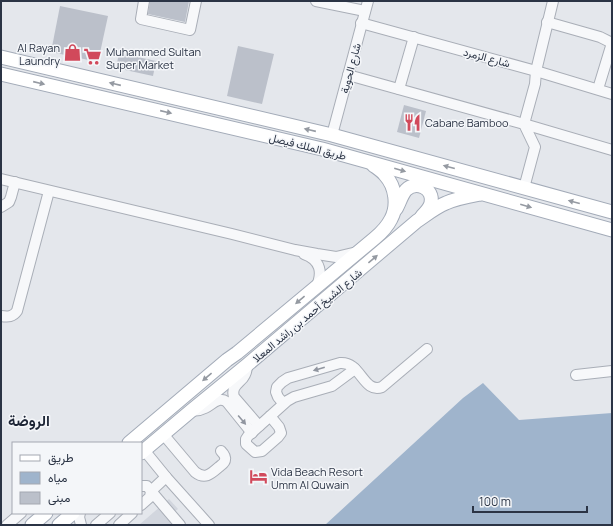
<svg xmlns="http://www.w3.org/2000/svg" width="613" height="526" viewBox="0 0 613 526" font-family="Manrope,Vazirmatn,sans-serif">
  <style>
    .built { fill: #d2d6de }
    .water { fill: #9fb4cc }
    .building { fill: #bbc0ca }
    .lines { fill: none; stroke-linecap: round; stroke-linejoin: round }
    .minor-casing { stroke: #a9aeb7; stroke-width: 12 }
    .major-casing { stroke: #a3abb8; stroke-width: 15 }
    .minor { stroke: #f7f8fa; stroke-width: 10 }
    .major { stroke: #fff; stroke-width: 13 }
    .oneway { fill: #959aa2 }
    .oneway2 { fill: #9196a0 }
    .labels { text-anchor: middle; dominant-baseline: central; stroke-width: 3; stroke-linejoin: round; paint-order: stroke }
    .poi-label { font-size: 11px; fill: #2b3445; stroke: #f4f6f9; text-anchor: start }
    .street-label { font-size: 11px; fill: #2b3445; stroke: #f4f6f9 }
    .district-label { font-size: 15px; font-weight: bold; fill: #1d2536; stroke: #f4f6f9 }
  </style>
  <rect width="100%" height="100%" fill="#e4e7ec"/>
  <!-- built -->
  <path class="built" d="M 169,499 L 178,509 L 169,516 L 177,525 L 139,525 Z"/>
  <!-- water -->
  <path class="water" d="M 483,383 L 519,420 L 612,413 L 612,525 L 325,525 L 463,398 Z"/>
  <!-- building -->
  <g class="building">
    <path d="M 150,1 L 189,1 L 185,22 L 148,14 Z"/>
    <path d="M 60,6 L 108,16 L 98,62 L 51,52 Z"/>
    <path d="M 238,46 L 274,54 L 262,104 L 227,96 Z"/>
    <path d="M 119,53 L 156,61 L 153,76 L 116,68 Z"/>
    <path d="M 404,105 L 426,111 L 419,138 L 397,132 Z"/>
  </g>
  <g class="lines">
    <defs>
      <g id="minor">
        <path d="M 144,1 L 141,19 L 190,30 L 196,1"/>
        <path d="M 316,1 L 365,11"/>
        <path d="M 553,1 L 536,71 L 535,84 L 524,124 L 612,150"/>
        <path d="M 547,22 L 600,37 L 612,43 L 598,89"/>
        <path d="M 361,23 L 536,71 L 612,94"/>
        <path d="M 348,75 L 524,124 L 535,147 L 524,188"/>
        <path d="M 399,89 L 414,37"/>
        <path d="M 332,135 L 368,1"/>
        <path d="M 1,179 L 232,234 L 295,250 L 317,254 L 336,257 L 357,252"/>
        <path d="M 1,207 L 9,202 L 11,197 L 15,182"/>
        <path d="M 304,254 C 321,260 323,273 316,288"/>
        <path d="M 1,316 C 8,317 13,317 17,311 L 49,191"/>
        <path d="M 247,365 C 247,370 246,374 243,378 C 238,384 231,387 234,397 L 259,426"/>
        <path d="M 576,375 L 612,371"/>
        <path d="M 283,403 L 278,397 L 276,392 L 277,387 L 282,382 L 288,378 L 340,363 C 361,361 363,394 382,387 L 427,349"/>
        <path d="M 192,410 C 196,411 201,410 205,408 C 213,404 218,396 227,402 L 252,433"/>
        <path d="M 270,416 L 279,427 L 281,433 L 278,437 L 262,451 L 255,452 L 246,444 L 246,439 L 248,436 L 287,401 L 294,397 L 332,386 L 355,369"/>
        <path d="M 163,434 L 195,472 C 205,480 211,474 219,467 C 221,465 225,463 225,460 C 226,456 223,453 221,451"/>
        <path d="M 144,450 L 166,477 L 209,525"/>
        <path d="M 166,477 L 151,491 L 180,525"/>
        <path d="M 141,486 L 147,486 L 151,491 L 150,497 L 141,505"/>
        <path d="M 80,513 L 79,517 L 81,525"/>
        <path d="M 7,525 L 21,513"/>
        <path d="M 96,525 L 110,513"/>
        <path d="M 119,525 L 132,513"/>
      </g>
      <g id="major">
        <path d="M 1,57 L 332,135 L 612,212"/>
        <path d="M 1,74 L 322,149 L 612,230"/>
        <path d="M 396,209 C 399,204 402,194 406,190 C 416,180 434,188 431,203 C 430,208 426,212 422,216"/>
        <path d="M 129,443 L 227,360 L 237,353 L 375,238 C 381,233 387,227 391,219 C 398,206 396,187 385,175 C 382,171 377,168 373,165"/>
        <path d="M 141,453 L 192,410 L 247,365 L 417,221 C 426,215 436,207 446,203 C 457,198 469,196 480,194"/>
        <path d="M 32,525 L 46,513"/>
        <path d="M 59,525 L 73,513"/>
      </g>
    </defs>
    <!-- minor casing -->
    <use href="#minor" class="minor-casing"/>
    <!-- major casing -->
    <use href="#major" class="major-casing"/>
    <!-- minor -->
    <use href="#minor" class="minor"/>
    <!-- major -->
    <use href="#major" class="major"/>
  </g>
  <!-- one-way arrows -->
  <defs><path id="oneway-solid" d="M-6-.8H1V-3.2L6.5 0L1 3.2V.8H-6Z"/></defs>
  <g class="oneway">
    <use href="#oneway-solid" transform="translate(39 83) rotate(13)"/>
    <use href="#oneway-solid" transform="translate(115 84) rotate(-167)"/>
    <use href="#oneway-solid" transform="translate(166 112) rotate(13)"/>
    <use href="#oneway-solid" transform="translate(310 130) rotate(-167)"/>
    <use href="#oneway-solid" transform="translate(449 167) rotate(-165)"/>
    <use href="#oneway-solid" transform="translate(400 170) rotate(16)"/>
    <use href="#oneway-solid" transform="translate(574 202) rotate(-165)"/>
    <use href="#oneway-solid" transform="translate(526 206) rotate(16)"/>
    <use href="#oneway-solid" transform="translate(373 259) rotate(-40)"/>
    <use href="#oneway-solid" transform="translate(300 300) rotate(140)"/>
    <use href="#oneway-solid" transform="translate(207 377) rotate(140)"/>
  </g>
  <g class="oneway2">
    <use href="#oneway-solid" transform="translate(319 369) rotate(164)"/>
    <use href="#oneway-solid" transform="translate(242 420) rotate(50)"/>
  </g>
  <!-- icons -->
  <defs>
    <symbol id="shop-bare" viewBox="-9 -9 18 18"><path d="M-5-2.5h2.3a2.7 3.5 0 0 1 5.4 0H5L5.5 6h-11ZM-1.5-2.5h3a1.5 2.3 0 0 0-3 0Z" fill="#d1495b" stroke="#f4f6f9" stroke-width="2.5" paint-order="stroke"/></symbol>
    <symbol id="supermarket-bare" viewBox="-9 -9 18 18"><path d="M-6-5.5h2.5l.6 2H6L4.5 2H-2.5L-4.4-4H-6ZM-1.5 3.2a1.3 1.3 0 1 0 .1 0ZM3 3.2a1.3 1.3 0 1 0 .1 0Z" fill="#d1495b" stroke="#f4f6f9" stroke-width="2.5" paint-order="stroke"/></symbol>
    <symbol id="restaurant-bare" viewBox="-9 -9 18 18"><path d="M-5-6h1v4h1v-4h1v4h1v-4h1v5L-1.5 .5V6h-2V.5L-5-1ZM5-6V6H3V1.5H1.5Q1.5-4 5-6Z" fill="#d1495b" stroke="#f4f6f9" stroke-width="2.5" paint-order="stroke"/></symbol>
    <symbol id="hotel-bare" viewBox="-9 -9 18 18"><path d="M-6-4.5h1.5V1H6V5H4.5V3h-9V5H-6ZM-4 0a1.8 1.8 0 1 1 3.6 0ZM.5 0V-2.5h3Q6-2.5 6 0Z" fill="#d1495b" stroke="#f4f6f9" stroke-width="2.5" paint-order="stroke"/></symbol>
  </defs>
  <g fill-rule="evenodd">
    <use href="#shop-bare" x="60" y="40" width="25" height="25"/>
    <use href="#supermarket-bare" x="80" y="44" width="25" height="25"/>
    <use href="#restaurant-bare" x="400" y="110" width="25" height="25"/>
    <use href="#hotel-bare" x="246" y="464" width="25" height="25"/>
  </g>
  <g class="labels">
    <!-- poi labels -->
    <g class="poi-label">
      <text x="60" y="47" text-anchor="end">Al Rayan<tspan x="60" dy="13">Laundry</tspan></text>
      <text x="106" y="51">Muhammed Sultan<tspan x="106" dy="13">Super Market</tspan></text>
      <text x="425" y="122">Cabane Bamboo</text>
      <text x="271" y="471">Vida Beach Resort<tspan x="271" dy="13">Umm Al Quwain</tspan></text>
    </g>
    <!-- street labels -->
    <g class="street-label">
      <text transform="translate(487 57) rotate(15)">شارع الزمرد</text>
      <text transform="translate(350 68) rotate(-75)">شارع الحوية</text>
      <text transform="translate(308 146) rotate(14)">طريق الملك فيصل</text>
      <text transform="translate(307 315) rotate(-40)">شارع الشيخ أحمد بن راشد المعلا</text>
    </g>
    <!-- district labels -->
    <g class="district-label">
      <text x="29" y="420">الروضة</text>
    </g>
  </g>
  <!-- border -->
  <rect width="613" height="526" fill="none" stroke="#2b3445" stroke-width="4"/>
  <!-- legend -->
  <rect x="12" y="442" width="130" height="72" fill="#f4f6f9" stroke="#a4a8b1"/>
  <rect x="20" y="455" width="20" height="6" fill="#ffffff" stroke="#a4a8b1"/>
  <text x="48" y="462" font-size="12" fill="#2b3445">طريق</text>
  <rect x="20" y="472" width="20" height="12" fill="#9fb4cc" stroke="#a4a8b1"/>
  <text x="48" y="482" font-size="12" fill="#2b3445">مياه</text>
  <rect x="20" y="492" width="20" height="12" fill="#bbc0ca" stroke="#a4a8b1"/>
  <text x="48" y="502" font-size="12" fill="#2b3445">مبنى</text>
  <!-- scale -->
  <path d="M473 506v6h114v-6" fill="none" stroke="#2b3445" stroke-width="2"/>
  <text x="479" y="506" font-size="12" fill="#2b3445" stroke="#f4f6f9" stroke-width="3" paint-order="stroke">100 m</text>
</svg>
